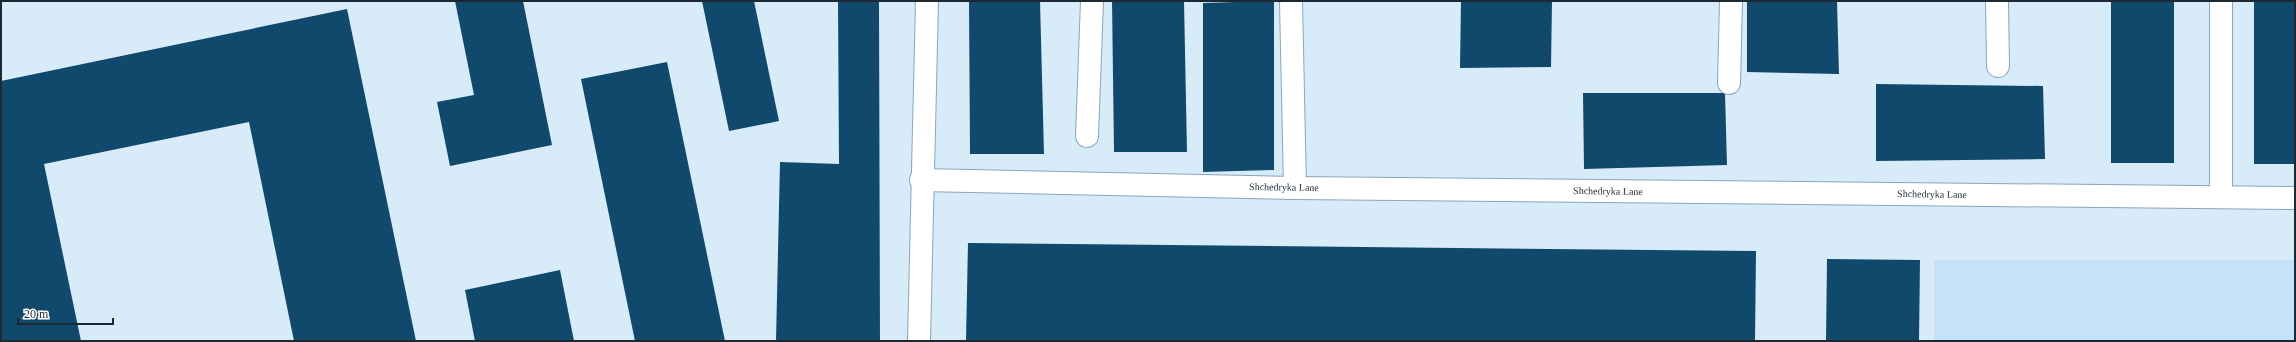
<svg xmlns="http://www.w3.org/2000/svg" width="2296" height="342" viewBox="0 0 2296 342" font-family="Georgia,serif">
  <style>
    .built { fill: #c4e2fa }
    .building { fill: #11496d }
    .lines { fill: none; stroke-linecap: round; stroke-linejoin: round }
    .minor-casing { stroke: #88a6bd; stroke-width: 24 }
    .minor { stroke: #fff; stroke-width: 22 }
    .labels { text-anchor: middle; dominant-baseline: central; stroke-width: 4; stroke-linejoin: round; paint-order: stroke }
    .street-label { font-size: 10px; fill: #1d2932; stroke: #fff }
  </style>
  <rect width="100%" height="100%" fill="#d8ebf9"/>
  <!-- built -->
  <rect class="built" x="1934" y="260" width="361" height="81"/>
  <!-- building -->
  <g class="building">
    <path d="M 455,1 L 523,1 L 552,145 L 450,166 L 437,102 L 474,95 Z"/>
    <path d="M 702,1 L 754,1 L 779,121 L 729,131 Z"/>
    <path d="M 838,1 L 879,1 L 880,341 L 776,341 L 780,162 L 839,164 Z"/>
    <path d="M 969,1 L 1040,1 L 1044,154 L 970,154 Z"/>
    <path d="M 1112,1 L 1184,1 L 1187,152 L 1114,152 Z"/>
    <path d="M 1268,1 L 1274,1 L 1274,170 L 1203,172 L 1203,3 Z"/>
    <path d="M 1461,1 L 1552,1 L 1551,67 L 1460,68 Z"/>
    <path d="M 1747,1 L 1837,1 L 1839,74 L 1747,72 Z"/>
    <rect x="2111" y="1" width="63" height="162"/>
    <rect x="2254" y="1" width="41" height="163"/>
    <path d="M 347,9 L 416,341 L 294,341 L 249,122 L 44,164 L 81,341 L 1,341 L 1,81 Z"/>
    <path d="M 667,62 L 725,341 L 635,341 L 581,79 Z"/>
    <path d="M 1876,84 L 2043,86 L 2045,159 L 1876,161 Z"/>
    <path d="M 1583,93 L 1725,93 L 1727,165 L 1584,169 Z"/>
    <path d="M 968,243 L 1756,251 L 1755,341 L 966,341 Z"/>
    <path d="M 1827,259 L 1920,260 L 1919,341 L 1826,341 Z"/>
    <path d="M 560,270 L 574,341 L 475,341 L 465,290 Z"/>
  </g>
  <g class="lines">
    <defs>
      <g id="minor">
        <path d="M 1291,1 L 1295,188"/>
        <path d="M 1997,1 L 1998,66"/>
        <path d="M 2221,1 L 2221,197"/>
        <path d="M 1729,83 L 1731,1"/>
        <path d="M 1087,136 L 1092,1"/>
        <path d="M 921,180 L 1295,188 L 2295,198"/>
        <path d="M 919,341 L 927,1"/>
      </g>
    </defs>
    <!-- minor casing -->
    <use href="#minor" class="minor-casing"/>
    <!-- minor -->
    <use href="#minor" class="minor"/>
  </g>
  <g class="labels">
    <!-- street labels -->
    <g class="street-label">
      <text transform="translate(1284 187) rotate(1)">Shchedryka Lane</text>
      <text transform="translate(1608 191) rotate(1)">Shchedryka Lane</text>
      <text transform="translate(1932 194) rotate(1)">Shchedryka Lane</text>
    </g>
  </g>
  <!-- border -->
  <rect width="2296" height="342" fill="none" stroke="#1d2932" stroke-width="4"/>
  <!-- scale -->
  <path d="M18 318v6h95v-6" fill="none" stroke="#1d2932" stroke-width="2"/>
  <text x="24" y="318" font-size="12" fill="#1d2932" stroke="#ffffff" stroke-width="3" paint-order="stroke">20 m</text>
</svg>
